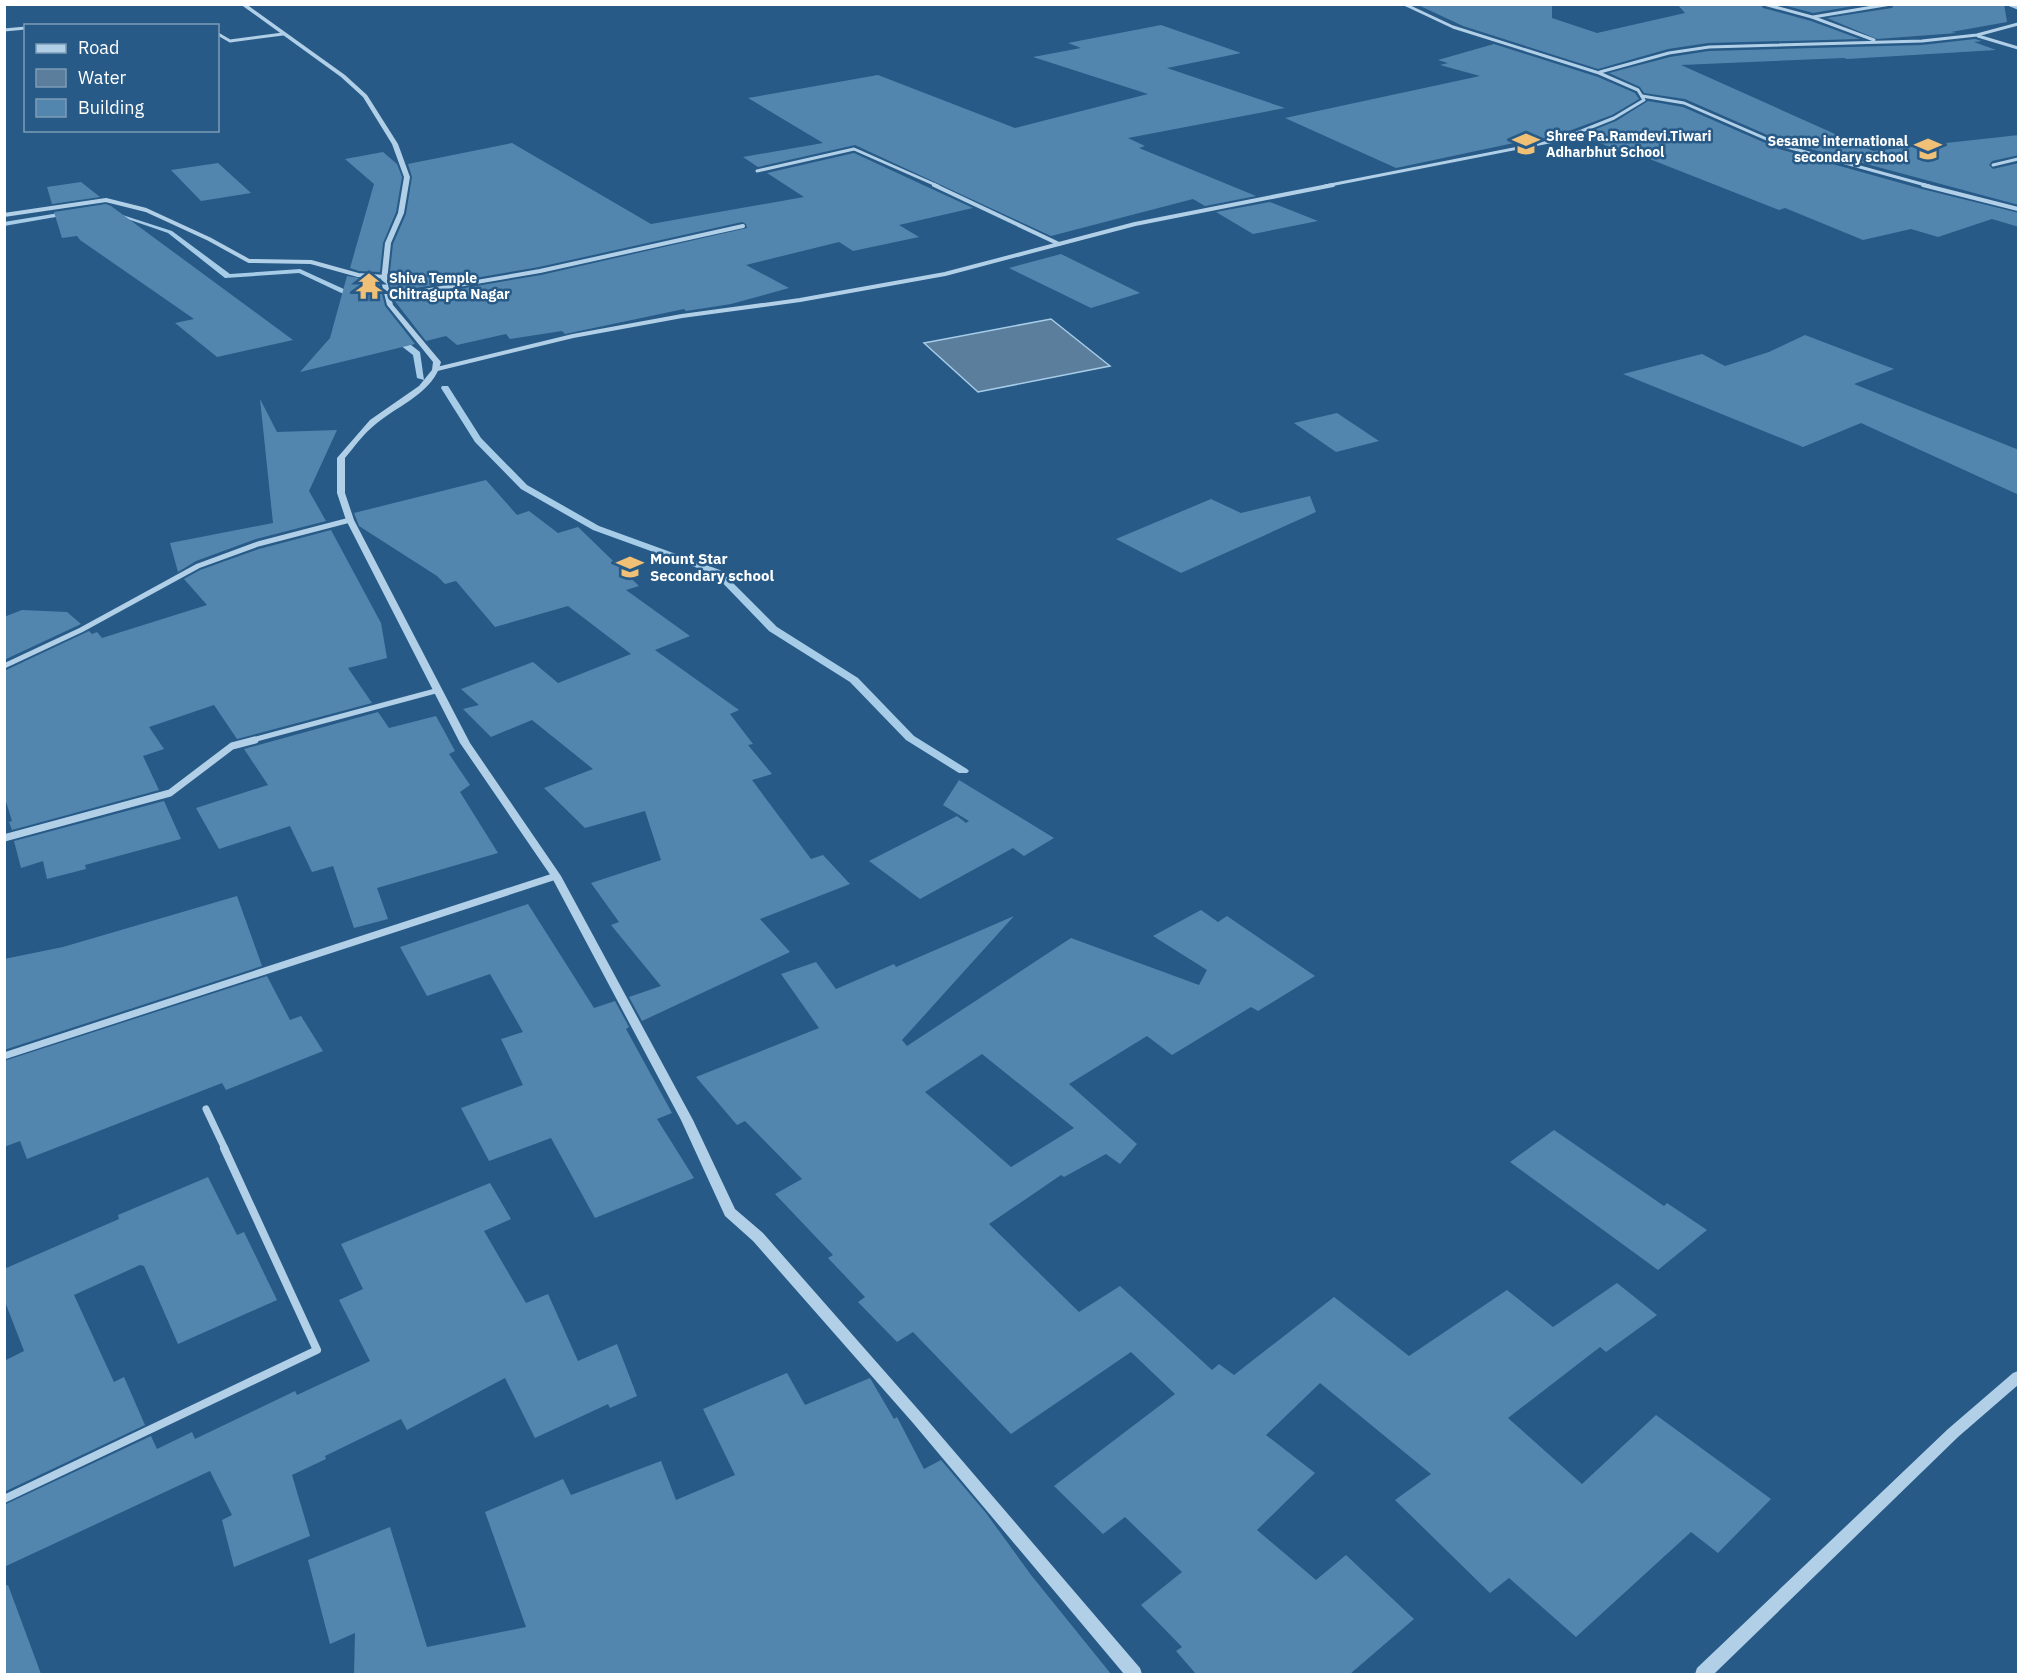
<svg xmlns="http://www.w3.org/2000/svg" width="2023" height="1679" viewBox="0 0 2023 1679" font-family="'IBM Plex Sans',sans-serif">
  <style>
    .water { fill: #5b7e9c; stroke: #a6cce8; stroke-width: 1.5 }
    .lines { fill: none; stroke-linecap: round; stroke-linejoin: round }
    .stream { fill: #a6cce8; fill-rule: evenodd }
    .building { fill: #5386af; fill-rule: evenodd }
    .minor-far4 { stroke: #b1d0e8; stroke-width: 3 }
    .minor-far3 { stroke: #b1d0e8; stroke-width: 4 }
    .minor-far2 { stroke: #b1d0e8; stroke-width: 5 }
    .minor-far1 { stroke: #b1d0e8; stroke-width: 7 }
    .minor { stroke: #b1d0e8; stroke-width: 8 }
    .tertiary { fill: #b1d0e8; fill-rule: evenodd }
    .labels { text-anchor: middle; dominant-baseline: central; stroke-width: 5; stroke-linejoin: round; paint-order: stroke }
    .far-poi-label { font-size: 14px; font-weight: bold; fill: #fff; stroke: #275a86; text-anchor: start }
    .poi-label { font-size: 15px; font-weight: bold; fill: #fff; stroke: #275a86; text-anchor: start }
  </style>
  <rect width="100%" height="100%" fill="#275a86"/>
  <!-- water -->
  <path class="water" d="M 1051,319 L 1110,366 L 978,392 L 924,343 Z"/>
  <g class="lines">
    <!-- stream -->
    <g class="stream">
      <path d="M 71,211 L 74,213 L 73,214 L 4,226 L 4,222 Z"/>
      <path d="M 110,211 L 172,231 L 230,274 L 300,269 L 359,296 L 352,298 L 299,273 L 225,278 L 168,233 L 110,213 Z"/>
      <path d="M 391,334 L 397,334 L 420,352 L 424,380 L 417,378 L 413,355 L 391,338 Z"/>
      <path d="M 442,386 L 448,386 L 481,438 L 527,485 L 599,526 L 720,570 L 777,627 L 858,678 L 914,736 L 967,769 L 969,771 L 967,773 L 959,773 L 906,740 L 850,682 L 769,631 L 714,574 L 593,530 L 521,489 L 475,442 L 441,388 Z"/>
    </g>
  </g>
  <!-- building -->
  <g class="building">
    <path d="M 1416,4 L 1552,4 L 1552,18 L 1597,33 L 1685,13 L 1677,4 L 1760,4 L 1763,8 L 1811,21 L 1860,39 L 1708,43 L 1668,49 L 1598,69 L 1463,26 Z"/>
    <path d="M 1780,4 L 1865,4 L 1813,13 Z"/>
    <path d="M 1895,4 L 2004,4 L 2007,22 L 1951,32 L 1957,33 L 1877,39 L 1827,18 L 1892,8 Z"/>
    <path d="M 1161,25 L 1241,53 L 1167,68 L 1285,108 L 1128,138 L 1145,146 L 1139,148 L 1256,196 L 1205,206 L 1193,199 L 1051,236 L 855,145 L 758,167 L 743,157 L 823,143 L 748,98 L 878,75 L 1015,128 L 1148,94 L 1033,57 L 1081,48 L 1068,43 Z"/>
    <path d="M 1975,39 L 1982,41 L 1974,42 L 1996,50 L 1847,59 L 1844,58 L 1681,65 L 1873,151 L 2019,135 L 2019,155 L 1992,161 L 1989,165 L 1993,169 L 2019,163 L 2019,205 L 1781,141 L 1685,99 L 1644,93 L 1640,87 L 1609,73 L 1670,57 L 1709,51 L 1922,45 Z"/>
    <path d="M 1494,44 L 1598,77 L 1635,93 L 1639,99 L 1612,115 L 1547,139 L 1518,144 L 1514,143 L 1396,168 L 1285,118 L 1480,76 L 1440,65 L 1448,63 L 1438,60 Z"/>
    <path d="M 1648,101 L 1683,107 L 1779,149 L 1922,189 L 2019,213 L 2019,227 L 1992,219 L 1938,237 L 1911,229 L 1863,240 L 1785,208 L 1779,210 L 1642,156 L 1636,158 L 1581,135 L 1616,121 Z"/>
    <path d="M 512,143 L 651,224 L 804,197 L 767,173 L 854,153 L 973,208 L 899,225 L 919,237 L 853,251 L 839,242 L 746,265 L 789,288 L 731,304 L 686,311 L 684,309 L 565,334 L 562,331 L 510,339 L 506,334 L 457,345 L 446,336 L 426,341 L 394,300 L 541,275 L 747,228 L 746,224 L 742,222 L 539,267 L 392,292 L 389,281 L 393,244 L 406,214 L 412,177 L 408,164 Z"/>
    <path d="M 383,152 L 397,164 L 402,177 L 396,212 L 383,243 L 380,272 L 359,271 L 350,268 L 374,184 L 345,159 Z"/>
    <path d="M 218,163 L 251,193 L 201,201 L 171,170 Z"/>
    <path d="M 81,182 L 100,197 L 52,204 L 47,187 Z"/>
    <path d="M 1270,202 L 1318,221 L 1253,234 L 1216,212 Z"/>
    <path d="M 106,204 L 111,206 L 293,340 L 217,357 L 175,323 L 194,319 L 80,240 L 77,236 L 62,238 L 54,212 Z"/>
    <path d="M 1061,254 L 1140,293 L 1091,308 L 1009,268 Z"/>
    <path d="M 347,276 L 379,281 L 385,306 L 415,344 L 300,372 L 330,338 Z"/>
    <path d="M 1805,335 L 1894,369 L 1854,384 L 2019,450 L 2019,495 L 1861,423 L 1803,447 L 1623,374 L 1702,354 L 1725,366 L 1769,352 Z"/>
    <path d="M 260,399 L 277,432 L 337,430 L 309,491 L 326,521 L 256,539 L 196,561 L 178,572 L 170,543 L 273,523 Z"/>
    <path d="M 1337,413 L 1379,441 L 1336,452 L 1294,423 Z"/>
    <path d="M 486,480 L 517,515 L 529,511 L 558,533 L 578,527 L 639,586 L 626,590 L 690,636 L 655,650 L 739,710 L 730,714 L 753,744 L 748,745 L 772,774 L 752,780 L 811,859 L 823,855 L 850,884 L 760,919 L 790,952 L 642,1021 L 629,997 L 661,986 L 611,925 L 619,922 L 591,883 L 661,860 L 645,811 L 585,828 L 544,788 L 593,769 L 532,720 L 491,737 L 463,709 L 479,705 L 461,689 L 533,662 L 558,683 L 631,654 L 568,606 L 495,627 L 456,581 L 445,584 L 437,576 L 359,526 L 354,513 Z"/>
    <path d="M 1310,496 L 1316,512 L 1181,573 L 1116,539 L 1211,499 L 1241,513 Z"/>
    <path d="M 331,530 L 381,623 L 387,658 L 348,668 L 372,703 L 237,739 L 214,705 L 149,727 L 164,749 L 143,756 L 159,790 L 12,830 L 9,822 L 12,821 L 4,795 L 4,671 L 89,631 L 92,634 L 97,632 L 102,638 L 207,605 L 184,579 L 200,570 L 259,549 Z"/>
    <path d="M 22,610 L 67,612 L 81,624 L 4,660 L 4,617 Z"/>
    <path d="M 378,712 L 389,728 L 436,716 L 455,751 L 449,754 L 470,785 L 460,792 L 498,853 L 377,888 L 388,919 L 354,928 L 333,866 L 312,872 L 290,826 L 219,849 L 196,808 L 268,785 L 244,749 Z"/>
    <path d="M 959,780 L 1054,838 L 1024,856 L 1013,848 L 920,899 L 869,861 L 957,816 L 966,823 L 969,821 L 943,805 Z"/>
    <path d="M 164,801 L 181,839 L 85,865 L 86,869 L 47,879 L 43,861 L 21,868 L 14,841 Z"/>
    <path d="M 237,896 L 262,966 L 4,1050 L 4,959 L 63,947 Z"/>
    <path d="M 528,904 L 594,1008 L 615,1001 L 629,1027 L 626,1029 L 672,1113 L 657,1119 L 694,1178 L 595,1218 L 551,1138 L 489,1161 L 461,1108 L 523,1085 L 501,1039 L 523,1032 L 490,974 L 427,996 L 400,947 Z"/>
    <path d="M 1201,910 L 1218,922 L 1227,916 L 1315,976 L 1258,1011 L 1251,1007 L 1172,1055 L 1147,1036 L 1069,1084 L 1137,1144 L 1120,1164 L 1106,1154 L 1064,1177 L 1061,1175 L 989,1224 L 1079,1312 L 1120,1286 L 1212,1370 L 1219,1364 L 1234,1375 L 1334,1297 L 1409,1356 L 1507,1290 L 1553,1327 L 1617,1283 L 1657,1315 L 1606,1352 L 1600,1347 L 1508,1418 L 1582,1484 L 1656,1415 L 1771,1499 L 1718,1553 L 1691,1532 L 1576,1637 L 1509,1578 L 1490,1593 L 1395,1500 L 1431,1474 L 1320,1383 L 1266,1435 L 1315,1473 L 1257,1530 L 1316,1580 L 1346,1555 L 1414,1619 L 1350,1674 L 1196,1674 L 1176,1651 L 1182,1647 L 1141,1605 L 1182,1572 L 1125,1517 L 1103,1534 L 1054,1486 L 1175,1394 L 1131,1352 L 1011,1434 L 913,1332 L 897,1342 L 858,1302 L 865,1297 L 828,1258 L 833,1255 L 775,1194 L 802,1179 L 745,1121 L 737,1125 L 696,1077 L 819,1028 L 781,974 L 816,962 L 836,989 L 894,964 L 896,967 L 1014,916 L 902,1040 L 907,1046 L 1071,938 L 1199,985 L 1207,970 L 1153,936 ZM 982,1054 L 1074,1128 L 1011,1167 L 925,1092 Z"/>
    <path d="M 267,976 L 290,1020 L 301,1016 L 323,1051 L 226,1090 L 222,1083 L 27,1159 L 20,1141 L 4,1147 L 4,1061 Z"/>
    <path d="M 1554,1130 L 1664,1206 L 1667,1203 L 1707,1230 L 1658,1270 L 1510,1162 Z"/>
    <path d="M 208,1177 L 237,1235 L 244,1232 L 277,1300 L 178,1344 L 144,1266 L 140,1265 L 74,1295 L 114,1382 L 124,1377 L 145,1425 L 4,1492 L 4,1361 L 24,1351 L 4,1299 L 4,1269 L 119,1219 L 118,1215 Z"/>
    <path d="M 490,1183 L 511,1219 L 484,1231 L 526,1303 L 548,1294 L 578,1361 L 617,1344 L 637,1396 L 610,1408 L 608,1404 L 535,1438 L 505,1378 L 407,1430 L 401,1419 L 325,1456 L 326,1459 L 292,1475 L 310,1536 L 234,1567 L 222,1520 L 232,1515 L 210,1471 L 4,1567 L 4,1505 L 151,1436 L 157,1449 L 192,1432 L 195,1439 L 295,1391 L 297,1395 L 370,1361 L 339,1300 L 363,1289 L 341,1244 Z"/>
    <path d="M 787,1373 L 805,1405 L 870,1378 L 894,1419 L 897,1417 L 924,1469 L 941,1460 L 986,1513 L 1031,1575 L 1111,1674 L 354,1674 L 355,1633 L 330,1644 L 308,1560 L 390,1527 L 427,1647 L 526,1627 L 485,1512 L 563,1479 L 571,1495 L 661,1461 L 676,1500 L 735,1475 L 703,1409 Z"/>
    <path d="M 8,1585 L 41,1674 L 4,1674 L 4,1586 Z"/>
  </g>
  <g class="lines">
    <!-- minor-far4 -->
    <g class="minor-far4">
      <path d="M 1764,4 L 1812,17 L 1874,40"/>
      <path d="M 2008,4 L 2018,8"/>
      <path d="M 1813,17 L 1891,4"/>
      <path d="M 4,30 L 26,28"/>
      <path d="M 218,34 L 230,41 L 283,34"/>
      <path d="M 1978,36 L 2018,48"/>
      <path d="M 1600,72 L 1669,53 L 1709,47 L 1922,41 L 1977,35 L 2018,24"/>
      <path d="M 1642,96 L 1684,103 L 1780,145 L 1929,186"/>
      <path d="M 1993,165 L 2018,159"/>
      <path d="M 757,171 L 854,149 L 938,186"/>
      <path d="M 1325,186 L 1559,140 L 1614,118 L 1644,100 L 1638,90 L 1599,73 L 1453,27 L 1404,4"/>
    </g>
    <!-- minor-far3 -->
    <g class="minor-far3">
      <path d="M 934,185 L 1059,244"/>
      <path d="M 1923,185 L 2018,209"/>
      <path d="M 4,215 L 106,200 L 146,210 L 209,239 L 249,261 L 311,262 L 358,275 L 385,277"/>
      <path d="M 389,297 L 540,271 L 743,226"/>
      <path d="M 437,369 L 573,336 L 682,316 L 800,300 L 945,274 L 1135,224 L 1333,185"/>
    </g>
    <!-- minor-far2 -->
    <g class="minor-far2">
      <path d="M 4,666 L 81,630 L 198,566 L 258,544 L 350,520"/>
      <path d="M 249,741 L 439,690"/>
    </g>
    <!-- minor-far1 -->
    <g class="minor-far1">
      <path d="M 4,838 L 170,793 L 232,746 L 255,740"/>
      <path d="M 4,1056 L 556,876"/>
      <path d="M 206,1109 L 225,1149"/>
    </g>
    <!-- minor -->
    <path class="minor" d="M 4,1499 L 317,1350 L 224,1148"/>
    <!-- tertiary -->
    <g class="tertiary">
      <path d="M 240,4 L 246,4 L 345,75 L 367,95 L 398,144 L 410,177 L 404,213 L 391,243 L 387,281 L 393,305 L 441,362 C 434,392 399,405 377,423 C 364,433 355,446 345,458 L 345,493 L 354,520 L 470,743 L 561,876 L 693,1120 L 735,1209 L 763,1233 L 923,1415 L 1140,1668 L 1142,1674 L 1124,1674 L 913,1423 L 753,1241 L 725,1216 L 681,1120 L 551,876 L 460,743 L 346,520 L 337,493 L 337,458 L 370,420 L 419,386 L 432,370 L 433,362 L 387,305 L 381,281 L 385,243 L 398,213 L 404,177 L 392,144 L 363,97 L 341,77 Z"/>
      <path d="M 2018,1371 L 2018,1385 L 1958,1437 L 1714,1674 L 1695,1674 L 1697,1668 L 1948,1429 L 2013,1373 Z"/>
    </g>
  </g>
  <!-- icons -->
  <defs>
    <symbol id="school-bare" viewBox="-9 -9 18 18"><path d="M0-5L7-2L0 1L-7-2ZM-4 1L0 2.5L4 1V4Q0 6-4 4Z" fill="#f1c077" stroke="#275a86" stroke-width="2.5" paint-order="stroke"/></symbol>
    <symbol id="temple-bare" viewBox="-9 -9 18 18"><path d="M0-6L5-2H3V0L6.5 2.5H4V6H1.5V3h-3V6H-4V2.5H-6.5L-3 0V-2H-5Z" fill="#f1c077" stroke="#275a86" stroke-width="2.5" paint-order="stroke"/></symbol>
  </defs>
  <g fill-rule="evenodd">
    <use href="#school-bare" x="1507" y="125" width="38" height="38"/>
    <use href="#school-bare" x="1909" y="130" width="38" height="38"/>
    <use href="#temple-bare" x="350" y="267" width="38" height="38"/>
    <use href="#school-bare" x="611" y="548" width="38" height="38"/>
  </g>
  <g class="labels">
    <!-- far-poi labels -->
    <g class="far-poi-label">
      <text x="1546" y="136">Shree Pa.Ramdevi.Tiwari<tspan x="1546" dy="16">Adharbhut School</tspan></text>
      <text x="1908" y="141" text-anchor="end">Sesame international<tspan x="1908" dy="16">secondary school</tspan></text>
      <text x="389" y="278">Shiva Temple<tspan x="389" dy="16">Chitragupta Nagar</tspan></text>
    </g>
    <!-- poi labels -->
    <g class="poi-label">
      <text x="650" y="558">Mount Star<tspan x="650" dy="17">Secondary school</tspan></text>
    </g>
  </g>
  <!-- border -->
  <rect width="2023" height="1679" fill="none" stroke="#ffffff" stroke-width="12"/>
  <!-- legend -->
  <rect x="24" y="24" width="195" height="108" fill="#275a86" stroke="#7d9cb6" stroke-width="1.5"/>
  <rect x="36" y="44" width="30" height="9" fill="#b1d0e8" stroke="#7d9cb6" stroke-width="1.5"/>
  <text x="78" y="54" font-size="18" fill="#ffffff">Road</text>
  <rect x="36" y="69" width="30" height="18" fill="#5b7e9c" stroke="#7d9cb6" stroke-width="1.5"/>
  <text x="78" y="84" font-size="18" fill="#ffffff">Water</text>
  <rect x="36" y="99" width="30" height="18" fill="#5386af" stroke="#7d9cb6" stroke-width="1.5"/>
  <text x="78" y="114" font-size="18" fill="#ffffff">Building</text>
</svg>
